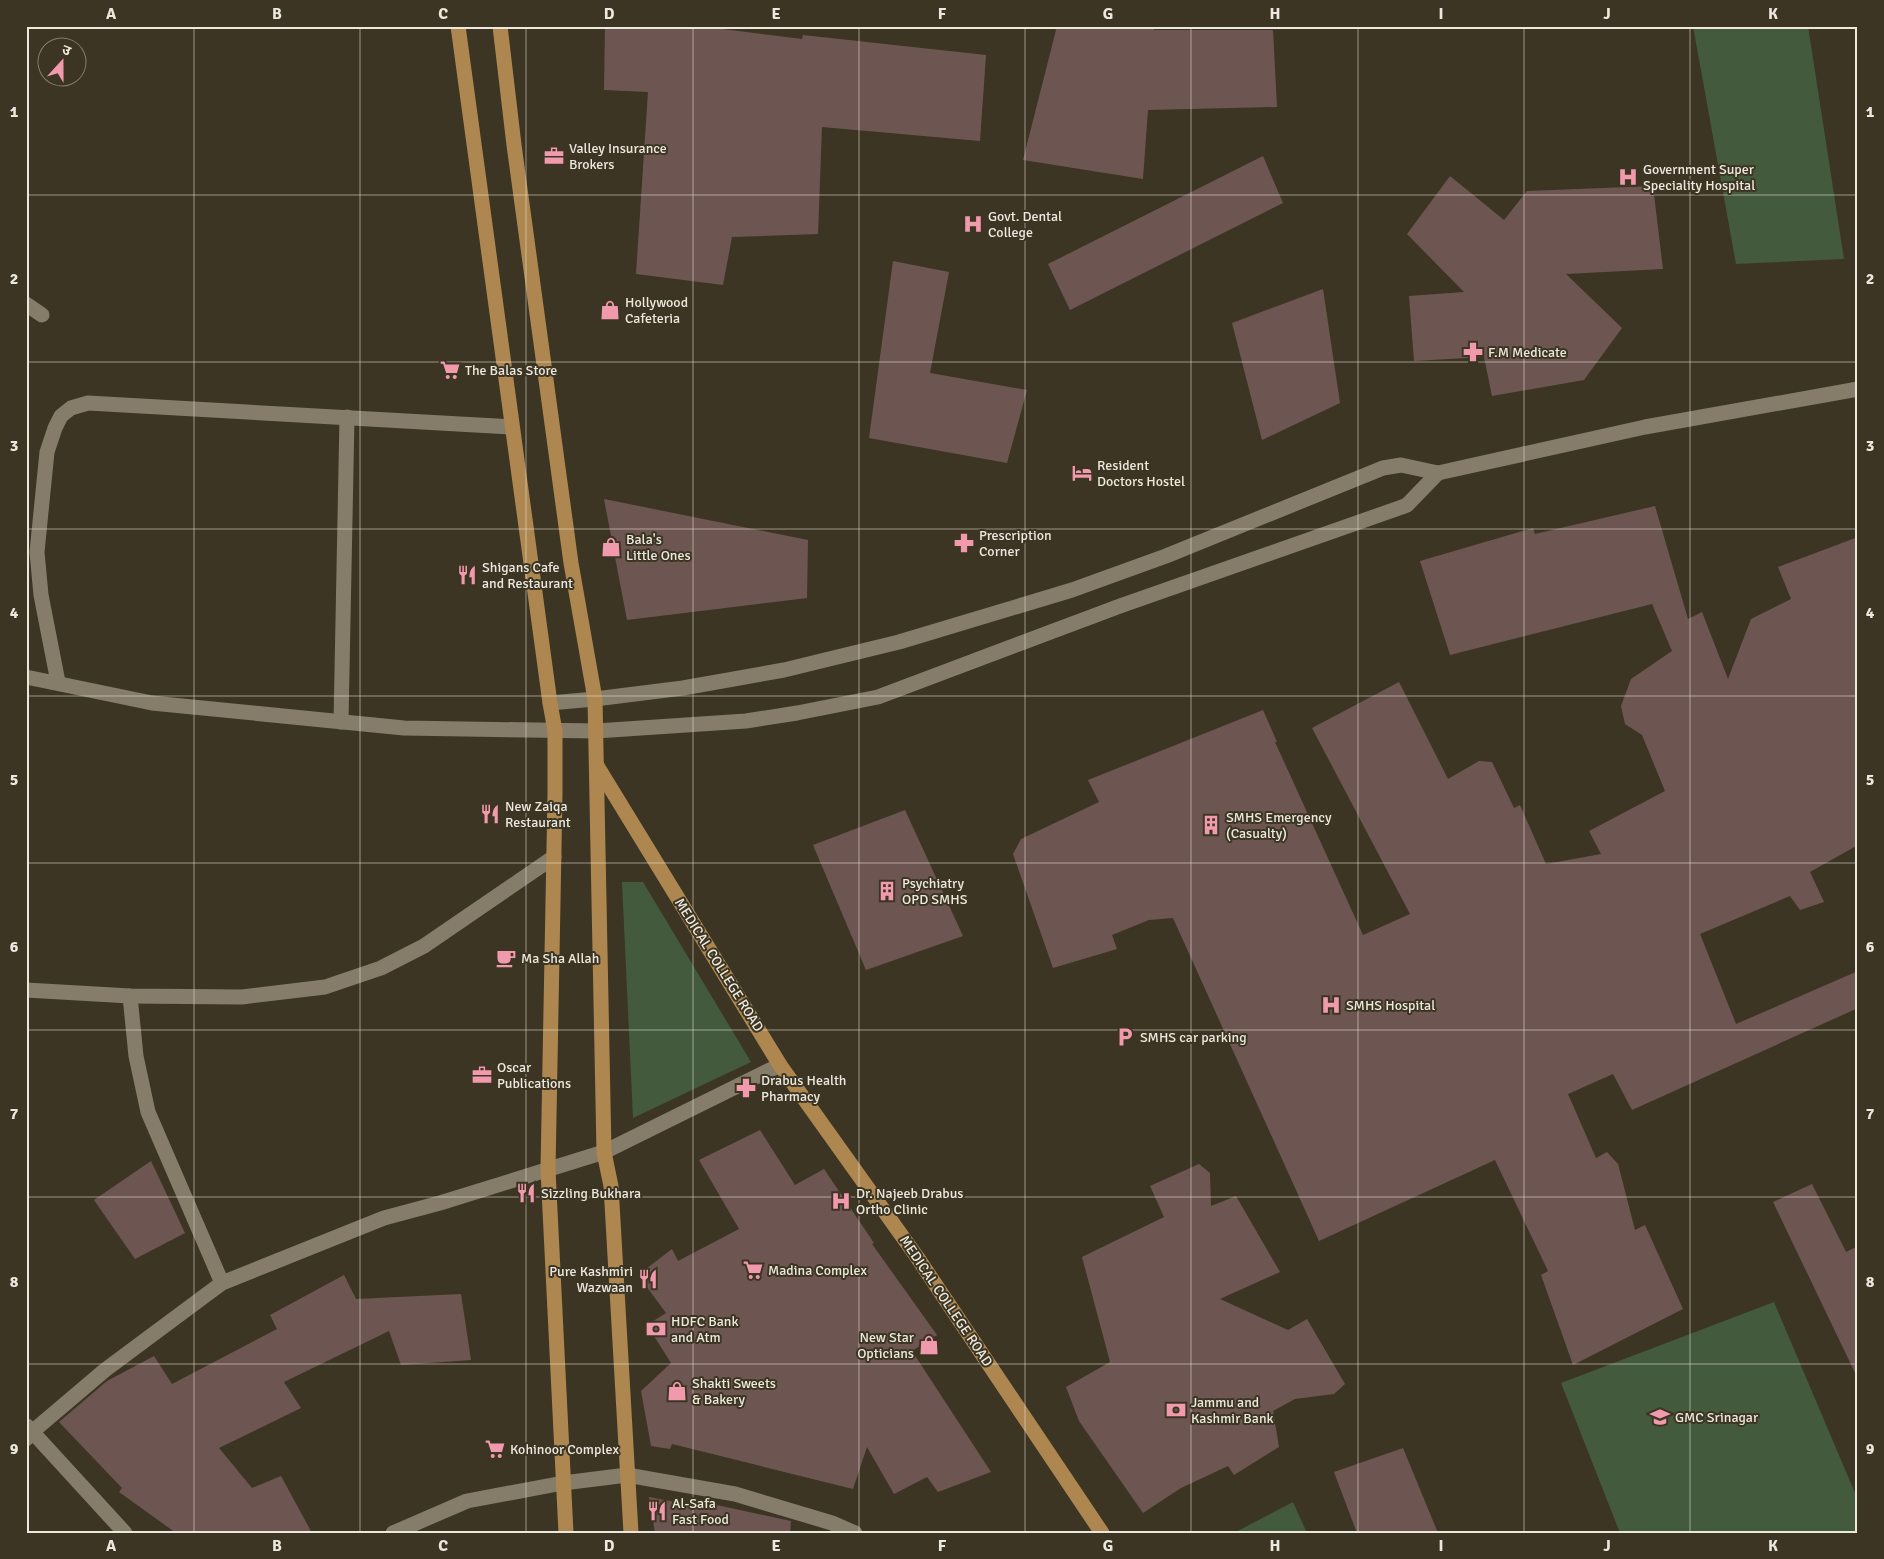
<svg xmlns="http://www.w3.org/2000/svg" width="1884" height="1559" viewBox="0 0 1884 1559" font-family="Signika,'Noto Sans Devanagari',sans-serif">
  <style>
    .green { fill: #435a3d }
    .building { fill: #6d5652 }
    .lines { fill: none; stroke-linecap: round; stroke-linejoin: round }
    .minor { stroke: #857d69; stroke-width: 15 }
    .major { stroke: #ae8750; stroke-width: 15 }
    .grid { fill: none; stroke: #ece8dd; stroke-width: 1; stroke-opacity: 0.55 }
    .labels { text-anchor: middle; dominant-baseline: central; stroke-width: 4; stroke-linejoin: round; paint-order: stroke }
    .poi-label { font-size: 14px; fill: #ece8dd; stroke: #3c3523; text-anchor: start }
    .street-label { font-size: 14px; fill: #ece8dd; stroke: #3c3523 }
    .neatline { fill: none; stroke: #ece8dd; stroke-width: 2 }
    .grid-label { font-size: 16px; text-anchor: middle; font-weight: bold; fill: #ece8dd }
  </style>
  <rect width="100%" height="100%" fill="#3c3523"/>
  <!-- green -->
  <g class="green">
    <path d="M 1693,26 L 1808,26 L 1844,259 L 1736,264 Z"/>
    <path d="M 622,882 L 643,882 L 751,1062 L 633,1118 Z"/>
    <path d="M 1774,1302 L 1858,1500 L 1858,1533 L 1620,1533 L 1561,1383 Z"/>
    <path d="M 1293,1502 L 1307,1533 L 1234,1533 Z"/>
  </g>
  <!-- building -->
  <g class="building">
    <path d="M 605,26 L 699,26 L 802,39 L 803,35 L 986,55 L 980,141 L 822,127 L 818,234 L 732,237 L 723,285 L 636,274 L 648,92 L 604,90 Z"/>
    <path d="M 1057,26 L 1154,26 L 1154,30 L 1273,30 L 1277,107 L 1148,110 L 1143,179 L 1023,160 Z"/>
    <path d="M 1263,156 L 1283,203 L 1070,310 L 1048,264 Z"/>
    <path d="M 1450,176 L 1504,220 L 1527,191 L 1653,186 L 1663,269 L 1566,274 L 1622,328 L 1584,380 L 1492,396 L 1484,357 L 1414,361 L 1409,296 L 1464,292 L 1407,234 Z"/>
    <path d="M 893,261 L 949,272 L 930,373 L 1027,390 L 1007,463 L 869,438 Z"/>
    <path d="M 1323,289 L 1340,403 L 1262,440 L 1232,323 Z"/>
    <path d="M 604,499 L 808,540 L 807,598 L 627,620 Z"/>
    <path d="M 1655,506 L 1688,619 L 1702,612 L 1728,679 L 1751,619 L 1791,599 L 1778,567 L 1858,537 L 1858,845 L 1810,872 L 1824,902 L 1800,910 L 1790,896 L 1700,934 L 1736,1024 L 1858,971 L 1858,1008 L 1632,1110 L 1613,1074 L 1568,1094 L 1596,1158 L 1607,1152 L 1618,1164 L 1635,1230 L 1645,1225 L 1683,1309 L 1573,1365 L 1541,1275 L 1548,1271 L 1495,1160 L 1319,1241 L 1173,918 L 1149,920 L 1112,935 L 1117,949 L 1053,968 L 1013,854 L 1021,839 L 1099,802 L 1088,780 L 1263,710 L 1277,742 L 1275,742 L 1363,935 L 1410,914 L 1312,728 L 1399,682 L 1448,779 L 1479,761 L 1492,762 L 1514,808 L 1520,805 L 1546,864 L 1601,854 L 1589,831 L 1665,791 L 1642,735 L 1625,724 L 1621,706 L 1631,679 L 1672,651 L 1652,604 L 1450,655 L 1420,561 L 1533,528 L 1535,534 Z"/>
    <path d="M 905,810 L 963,936 L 866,970 L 813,845 Z"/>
    <path d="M 760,1130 L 795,1185 L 824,1169 L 874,1243 L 872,1244 L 937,1335 L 912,1351 L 991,1472 L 938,1492 L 927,1477 L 894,1494 L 867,1447 L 853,1489 L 672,1444 L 670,1449 L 651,1446 L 641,1391 L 671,1363 L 647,1325 L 666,1313 L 638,1275 L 672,1249 L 678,1261 L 739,1229 L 699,1160 Z"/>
    <path d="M 151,1161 L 185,1233 L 135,1259 L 94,1200 Z"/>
    <path d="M 1199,1164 L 1210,1173 L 1211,1206 L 1236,1196 L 1280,1272 L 1220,1299 L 1288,1330 L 1307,1319 L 1345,1384 L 1334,1394 L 1295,1399 L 1273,1411 L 1279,1447 L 1234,1475 L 1228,1466 L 1181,1488 L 1143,1513 L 1079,1421 L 1066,1387 L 1110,1362 L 1082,1257 L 1164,1217 L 1150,1186 Z"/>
    <path d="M 1812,1184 L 1846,1252 L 1858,1246 L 1858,1379 L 1773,1202 Z"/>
    <path d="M 344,1275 L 356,1299 L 461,1294 L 471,1360 L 401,1365 L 389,1331 L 284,1382 L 301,1408 L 219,1448 L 252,1488 L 281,1476 L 312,1533 L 176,1533 L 119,1492 L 122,1488 L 59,1422 L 107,1381 L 154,1356 L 172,1384 L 277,1329 L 270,1315 Z"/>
    <path d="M 1403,1448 L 1438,1533 L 1357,1533 L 1334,1472 Z"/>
    <path d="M 649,1497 L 711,1509 L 712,1504 L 791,1521 L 790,1533 L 655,1533 Z"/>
  </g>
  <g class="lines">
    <!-- minor -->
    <g class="minor">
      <path d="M 26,304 L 42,315"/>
      <path d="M 26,677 L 152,703 L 404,728 L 596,731 L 746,721 L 797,713 L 878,697 L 1120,606 L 1402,507 L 1407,505 L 1438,473"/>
      <path d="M 58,682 L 41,595 L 37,552 L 47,452 L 55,428 L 61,416 L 71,408 L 88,403 L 512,427"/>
      <path d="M 550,703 L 595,699 L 683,688 L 784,670 L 899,642 L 1072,590 L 1166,556 L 1383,468 L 1401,465 L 1438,473 L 1645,427 L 1858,389"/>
      <path d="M 341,722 L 347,417"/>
      <path d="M 26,990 L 130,996 L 242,997 L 325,987 L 381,968 L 424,946 L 554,857"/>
      <path d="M 130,996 L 136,1056 L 148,1112 L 222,1283"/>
      <path d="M 27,1426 L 125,1533"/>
      <path d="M 26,1439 L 32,1432 L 105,1370 L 222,1283 L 384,1218 L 440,1203 L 604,1152 L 780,1065"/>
      <path d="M 393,1533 L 467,1501 L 563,1483 L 627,1475 L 735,1494 L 832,1523 L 855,1533"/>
    </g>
    <!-- major -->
    <g class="major">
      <path d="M 458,26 L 550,703 L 555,731 L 555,794 L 548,1170 L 566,1533"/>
      <path d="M 500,26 L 514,145 L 571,563 L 595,699 L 604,1152 L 611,1186 L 631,1533"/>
      <path d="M 597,766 L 780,1065 L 917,1257 L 1102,1533"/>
    </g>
  </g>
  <!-- grid -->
  <path class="grid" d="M 194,26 L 194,1533M 360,26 L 360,1533M 526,26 L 526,1533M 693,26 L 693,1533M 859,26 L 859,1533M 1025,26 L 1025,1533M 1191,26 L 1191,1533M 1358,26 L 1358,1533M 1524,26 L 1524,1533M 1690,26 L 1690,1533M 26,195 L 1858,195M 26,362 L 1858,362M 26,529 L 1858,529M 26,696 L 1858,696M 26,863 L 1858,863M 26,1030 L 1858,1030M 26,1197 L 1858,1197M 26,1364 L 1858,1364"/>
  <!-- icons -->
  <defs>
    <symbol id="office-bare" viewBox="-9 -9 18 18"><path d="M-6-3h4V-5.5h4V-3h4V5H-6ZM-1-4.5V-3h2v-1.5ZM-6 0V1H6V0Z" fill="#f29aad" stroke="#3c3523" stroke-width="2.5" paint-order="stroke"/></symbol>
    <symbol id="hospital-bare" viewBox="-9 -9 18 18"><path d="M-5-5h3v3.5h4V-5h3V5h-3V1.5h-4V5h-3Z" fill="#f29aad" stroke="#3c3523" stroke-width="2.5" paint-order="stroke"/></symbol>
    <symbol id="shop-bare" viewBox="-9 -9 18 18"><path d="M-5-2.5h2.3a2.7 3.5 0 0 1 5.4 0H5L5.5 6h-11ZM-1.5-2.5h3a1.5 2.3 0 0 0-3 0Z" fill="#f29aad" stroke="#3c3523" stroke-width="2.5" paint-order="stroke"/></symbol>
    <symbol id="pharmacy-bare" viewBox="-9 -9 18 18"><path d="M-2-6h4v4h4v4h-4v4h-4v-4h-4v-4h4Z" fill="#f29aad" stroke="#3c3523" stroke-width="2.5" paint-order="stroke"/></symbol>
    <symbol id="supermarket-bare" viewBox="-9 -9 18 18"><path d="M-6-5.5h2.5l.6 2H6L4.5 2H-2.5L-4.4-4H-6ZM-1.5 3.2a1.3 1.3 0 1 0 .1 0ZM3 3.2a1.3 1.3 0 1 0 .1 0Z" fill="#f29aad" stroke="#3c3523" stroke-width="2.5" paint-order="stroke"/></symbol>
    <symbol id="hotel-bare" viewBox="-9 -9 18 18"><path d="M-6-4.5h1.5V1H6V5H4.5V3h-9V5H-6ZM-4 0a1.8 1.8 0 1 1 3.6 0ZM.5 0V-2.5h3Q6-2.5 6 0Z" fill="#f29aad" stroke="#3c3523" stroke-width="2.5" paint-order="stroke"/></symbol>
    <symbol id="restaurant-bare" viewBox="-9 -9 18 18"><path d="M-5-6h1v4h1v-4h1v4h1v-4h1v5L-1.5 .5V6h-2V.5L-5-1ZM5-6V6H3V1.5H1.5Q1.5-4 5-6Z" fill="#f29aad" stroke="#3c3523" stroke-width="2.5" paint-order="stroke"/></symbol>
    <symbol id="building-bare" viewBox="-9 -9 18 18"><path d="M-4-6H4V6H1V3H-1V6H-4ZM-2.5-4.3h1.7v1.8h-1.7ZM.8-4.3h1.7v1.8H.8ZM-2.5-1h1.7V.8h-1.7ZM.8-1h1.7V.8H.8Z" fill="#f29aad" stroke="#3c3523" stroke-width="2.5" paint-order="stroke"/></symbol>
    <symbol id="cafe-bare" viewBox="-9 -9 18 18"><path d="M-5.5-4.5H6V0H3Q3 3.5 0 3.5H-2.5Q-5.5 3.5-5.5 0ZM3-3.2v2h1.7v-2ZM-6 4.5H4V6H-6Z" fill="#f29aad" stroke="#3c3523" stroke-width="2.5" paint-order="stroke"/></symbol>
    <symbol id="parking-bare" viewBox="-9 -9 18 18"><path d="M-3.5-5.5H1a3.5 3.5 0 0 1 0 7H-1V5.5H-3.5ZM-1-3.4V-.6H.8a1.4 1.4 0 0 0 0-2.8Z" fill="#f29aad" stroke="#3c3523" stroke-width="2.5" paint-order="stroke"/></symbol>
    <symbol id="bank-bare" viewBox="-9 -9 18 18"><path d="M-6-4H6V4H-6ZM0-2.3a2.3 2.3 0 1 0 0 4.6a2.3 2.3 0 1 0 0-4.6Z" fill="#f29aad" stroke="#3c3523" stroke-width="2.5" paint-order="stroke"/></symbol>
    <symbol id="university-bare" viewBox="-9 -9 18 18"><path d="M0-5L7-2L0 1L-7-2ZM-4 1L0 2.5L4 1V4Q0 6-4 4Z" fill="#f29aad" stroke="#3c3523" stroke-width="2.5" paint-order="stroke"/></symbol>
  </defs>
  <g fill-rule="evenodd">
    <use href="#office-bare" x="540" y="142" width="28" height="28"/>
    <use href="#hospital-bare" x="1614" y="163" width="28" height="28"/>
    <use href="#hospital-bare" x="959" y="210" width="28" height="28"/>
    <use href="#shop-bare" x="596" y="296" width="28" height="28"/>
    <use href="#pharmacy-bare" x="1459" y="338" width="28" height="28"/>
    <use href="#supermarket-bare" x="436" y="356" width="28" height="28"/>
    <use href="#hotel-bare" x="1068" y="459" width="28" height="28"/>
    <use href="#pharmacy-bare" x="950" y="529" width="28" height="28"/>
    <use href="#shop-bare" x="597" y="533" width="28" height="28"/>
    <use href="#restaurant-bare" x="453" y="561" width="28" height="28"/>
    <use href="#restaurant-bare" x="476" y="800" width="28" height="28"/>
    <use href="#building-bare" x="1197" y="811" width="28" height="28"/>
    <use href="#building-bare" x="873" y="877" width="28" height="28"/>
    <use href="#cafe-bare" x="492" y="944" width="28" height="28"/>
    <use href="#hospital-bare" x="1317" y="991" width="28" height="28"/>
    <use href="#parking-bare" x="1111" y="1023" width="28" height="28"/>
    <use href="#office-bare" x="468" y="1061" width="28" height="28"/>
    <use href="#pharmacy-bare" x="732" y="1074" width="28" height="28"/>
    <use href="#restaurant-bare" x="512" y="1179" width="28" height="28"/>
    <use href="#hospital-bare" x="827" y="1187" width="28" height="28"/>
    <use href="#supermarket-bare" x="739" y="1256" width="28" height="28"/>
    <use href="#restaurant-bare" x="634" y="1265" width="28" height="28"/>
    <use href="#bank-bare" x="642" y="1315" width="28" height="28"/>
    <use href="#shop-bare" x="915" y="1331" width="28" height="28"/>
    <use href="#shop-bare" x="663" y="1377" width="28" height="28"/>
    <use href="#bank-bare" x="1162" y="1396" width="28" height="28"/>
    <use href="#university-bare" x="1646" y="1403" width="28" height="28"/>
    <use href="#supermarket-bare" x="481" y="1435" width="28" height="28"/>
    <use href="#restaurant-bare" x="643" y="1497" width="28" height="28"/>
  </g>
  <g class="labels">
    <!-- poi labels -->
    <g class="poi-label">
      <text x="569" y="148">Valley Insurance<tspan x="569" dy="16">Brokers</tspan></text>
      <text x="1643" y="169">Government Super<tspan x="1643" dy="16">Speciality Hospital</tspan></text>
      <text x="988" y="216">Govt. Dental<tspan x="988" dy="16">College</tspan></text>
      <text x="625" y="302">Hollywood<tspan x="625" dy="16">Cafeteria</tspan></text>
      <text x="1488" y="352">F.M Medicate</text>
      <text x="465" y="370">The Balas Store</text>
      <text x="1097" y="465">Resident<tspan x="1097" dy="16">Doctors Hostel</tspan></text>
      <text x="979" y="535">Prescription<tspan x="979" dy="16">Corner</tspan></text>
      <text x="626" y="539">Bala's<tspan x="626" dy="16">Little Ones</tspan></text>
      <text x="482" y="567">Shigans Cafe<tspan x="482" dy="16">and Restaurant</tspan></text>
      <text x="505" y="806">New Zaiqa<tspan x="505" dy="16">Restaurant</tspan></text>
      <text x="1226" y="817">SMHS Emergency<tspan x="1226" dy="16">(Casualty)</tspan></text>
      <text x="902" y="883">Psychiatry<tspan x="902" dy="16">OPD SMHS</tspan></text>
      <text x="521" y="958">Ma Sha Allah</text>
      <text x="1346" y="1005">SMHS Hospital</text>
      <text x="1140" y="1037">SMHS car parking</text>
      <text x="497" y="1067">Oscar<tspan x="497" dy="16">Publications</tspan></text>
      <text x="761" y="1080">Drabus Health<tspan x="761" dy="16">Pharmacy</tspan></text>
      <text x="541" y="1193">Sizzling Bukhara</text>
      <text x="856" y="1193">Dr. Najeeb Drabus<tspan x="856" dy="16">Ortho Clinic</tspan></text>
      <text x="768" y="1270">Madina Complex</text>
      <text x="633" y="1271" text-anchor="end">Pure Kashmiri<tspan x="633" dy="16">Wazwaan</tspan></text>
      <text x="671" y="1321">HDFC Bank<tspan x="671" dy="16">and Atm</tspan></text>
      <text x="914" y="1337" text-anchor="end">New Star<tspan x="914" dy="16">Opticians</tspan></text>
      <text x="692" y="1383">Shakti Sweets<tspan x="692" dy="16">&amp; Bakery</tspan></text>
      <text x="1191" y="1402">Jammu and<tspan x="1191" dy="16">Kashmir Bank</tspan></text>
      <text x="1675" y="1417">GMC Srinagar</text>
      <text x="510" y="1449">Kohinoor Complex</text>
      <text x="672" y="1503">Al-Safa<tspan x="672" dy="16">Fast Food</tspan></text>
    </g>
    <!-- street labels -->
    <g class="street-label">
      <text transform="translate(719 965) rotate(58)">MEDICAL COLLEGE ROAD</text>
      <text transform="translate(946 1301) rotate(56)">MEDICAL COLLEGE ROAD</text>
    </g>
  </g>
  <!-- border -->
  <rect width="1884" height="1559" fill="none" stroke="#3c3523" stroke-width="55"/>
  <!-- north arrow -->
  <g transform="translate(62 62) rotate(21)"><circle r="24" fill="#3c3523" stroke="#827d6d"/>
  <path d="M0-4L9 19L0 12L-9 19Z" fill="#f29aad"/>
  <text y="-8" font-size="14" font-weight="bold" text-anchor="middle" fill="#ece8dd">उ</text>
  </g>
  <rect x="28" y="28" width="1828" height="1504" class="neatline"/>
  <g class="grid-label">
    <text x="111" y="19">A</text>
    <text x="277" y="19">B</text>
    <text x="443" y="19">C</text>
    <text x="609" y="19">D</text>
    <text x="776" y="19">E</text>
    <text x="942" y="19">F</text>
    <text x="1108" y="19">G</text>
    <text x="1275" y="19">H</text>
    <text x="1441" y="19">I</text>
    <text x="1607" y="19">J</text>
    <text x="1773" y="19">K</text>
    <text x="14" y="117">1</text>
    <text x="1870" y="117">1</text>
    <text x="14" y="284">2</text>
    <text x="1870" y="284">2</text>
    <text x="14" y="451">3</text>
    <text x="1870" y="451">3</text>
    <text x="14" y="618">4</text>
    <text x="1870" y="618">4</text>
    <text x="14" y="785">5</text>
    <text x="1870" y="785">5</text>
    <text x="14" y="952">6</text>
    <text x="1870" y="952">6</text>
    <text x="14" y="1119">7</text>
    <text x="1870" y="1119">7</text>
    <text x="14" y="1287">8</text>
    <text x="1870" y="1287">8</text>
    <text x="14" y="1454">9</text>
    <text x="1870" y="1454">9</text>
    <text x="111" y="1551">A</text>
    <text x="277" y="1551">B</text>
    <text x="443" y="1551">C</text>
    <text x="609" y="1551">D</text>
    <text x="776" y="1551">E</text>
    <text x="942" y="1551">F</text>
    <text x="1108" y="1551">G</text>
    <text x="1275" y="1551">H</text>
    <text x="1441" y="1551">I</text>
    <text x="1607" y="1551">J</text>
    <text x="1773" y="1551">K</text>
  </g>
</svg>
